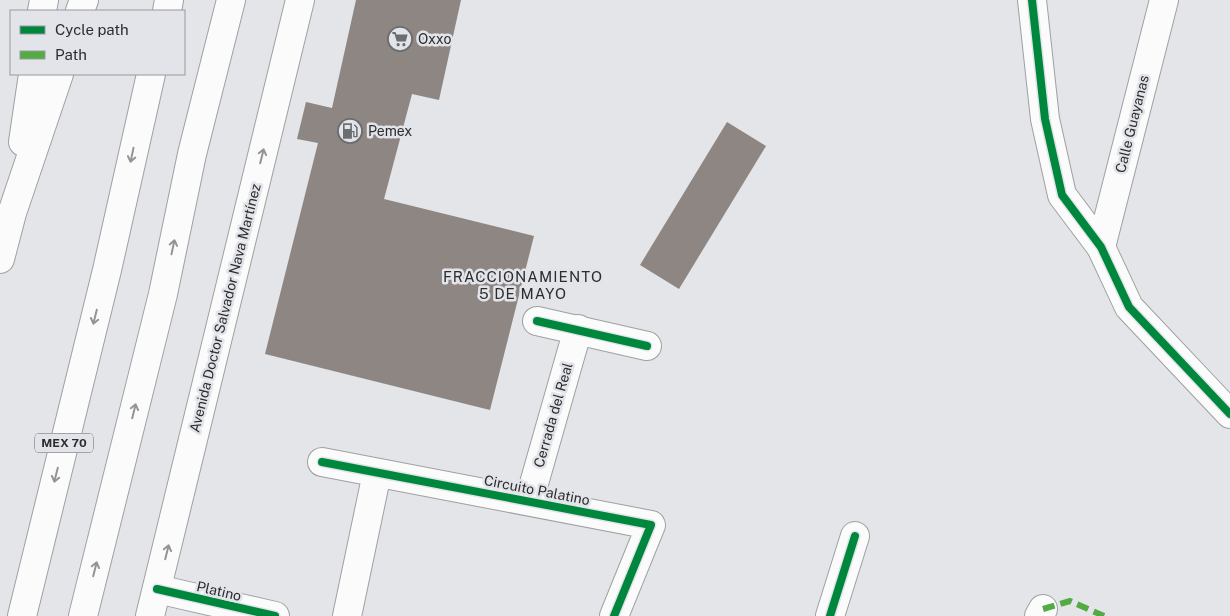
<svg xmlns="http://www.w3.org/2000/svg" width="1230" height="616" viewBox="0 0 1230 616" font-family="'Public Sans',sans-serif">
  <style>
    .building { fill: #8d8682 }
    .lines { fill: none; stroke-linecap: round; stroke-linejoin: round }
    .street-casing { stroke: #9fa0a2; stroke-width: 30 }
    .secondary-casing { stroke: #9fa0a2; stroke-width: 30 }
    .highway-casing { stroke: #9fa0a2; stroke-width: 30 }
    .street { stroke: #fbfbfc; stroke-width: 28 }
    .secondary { stroke: #fbfbfc; stroke-width: 28 }
    .highway { stroke: #fbfbfc; stroke-width: 28 }
    .quiet { stroke: #54ab44; stroke-width: 6; stroke-dasharray: 12 6; stroke-linecap: butt }
    .cycleway-casing { stroke: #e2e4e9; stroke-width: 11 }
    .cycleway { stroke: #00873e; stroke-width: 8 }
    .oneway { stroke: #949495 }
    .labels { text-anchor: middle; dominant-baseline: central; stroke-width: 5; stroke-linejoin: round; paint-order: stroke }
    .shield { fill: #e2e4e9; stroke: #636366; stroke-width: 1 }
    .shield-label { font-size: 12px; font-weight: bold; fill: #2c2c2e }
    .poi-label { font-size: 14px; fill: #2c2c2e; stroke: #e2e4e9; text-anchor: start }
    .street-label { font-size: 14px; fill: #2c2c2e; stroke: #e2e4e9 }
    .neighbourhood-label { font-size: 15px; letter-spacing: 1px; fill: #2c2c2e; stroke: #e2e4e9 }
  </style>
  <rect width="100%" height="100%" fill="#e3e5e8"/>
  <!-- building -->
  <g class="building">
    <path d="M 356,0 L 461,0 L 439,100 L 412,94 L 384,199 L 534,236 L 490,410 L 265,354 L 318,143 L 297,139 L 306,102 L 332,108 Z"/>
    <path d="M 727,122 L 766,146 L 679,289 L 640,265 Z"/>
  </g>
  <g class="lines">
    <defs>
      <g id="street">
        <path d="M 1032,0 L 1045,119 L 1062,195 L 1101,247 L 1129,307 L 1230,414"/>
        <path d="M 1101,247 L 1164,0"/>
        <path d="M 537,321 L 647,346"/>
        <path d="M 322,462 L 651,525 L 614,616"/>
        <path d="M 529,501 L 578,329"/>
        <path d="M 157,589 L 275,616"/>
        <path d="M 347,616 L 377,473"/>
        <path d="M 830,616 L 855,536"/>
        <path d="M 1039,616 L 1043,609"/>
      </g>
      <g id="secondary">
        <path d="M 42,11 L 44,0"/>
        <path d="M 80,11 L 84,0"/>
        <path d="M 23,142 L 33,74"/>
        <path d="M 0,259 L 12,213 L 59,74"/>
        <path d="M 150,616 L 300,0"/>
      </g>
      <g id="highway">
        <path d="M 167,11 L 169,0"/>
        <path d="M 22,616 L 107,270 L 151,74"/>
        <path d="M 83,616 L 163,294 L 192,154 L 231,0"/>
      </g>
    </defs>
    <!-- street casing -->
    <use href="#street" class="street-casing"/>
    <!-- secondary casing -->
    <use href="#secondary" class="secondary-casing"/>
    <!-- highway casing -->
    <use href="#highway" class="highway-casing"/>
    <!-- street -->
    <use href="#street" class="street"/>
    <!-- secondary -->
    <use href="#secondary" class="secondary"/>
    <!-- highway -->
    <use href="#highway" class="highway"/>
    <!-- quiet -->
    <path class="quiet" d="M 1043,609 L 1070,601 L 1104,616"/>
    <defs>
      <g id="cycleway">
        <path d="M 1032,0 L 1045,119 L 1062,195 L 1101,247 L 1129,307 L 1230,414"/>
        <path d="M 537,321 L 647,346"/>
        <path d="M 322,462 L 651,525 L 614,616"/>
        <path d="M 157,589 L 275,616"/>
        <path d="M 830,616 L 855,536"/>
      </g>
    </defs>
    <!-- cycleway casing -->
    <use href="#cycleway" class="cycleway-casing"/>
    <!-- cycleway -->
    <use href="#cycleway" class="cycleway"/>
  </g>
  <!-- one-way arrows -->
  <defs><path id="oneway-shaft" d="M-6 0H5M1.5-3L5.5 0L1.5 3" fill="none" stroke-width="1.6" stroke-linecap="round" stroke-linejoin="round" transform="scale(1.25)"/></defs>
  <g class="oneway">
    <use href="#oneway-shaft" transform="translate(132 155) rotate(102)"/>
    <use href="#oneway-shaft" transform="translate(262 156) rotate(-76)"/>
    <use href="#oneway-shaft" transform="translate(173 247) rotate(-78)"/>
    <use href="#oneway-shaft" transform="translate(95 317) rotate(104)"/>
    <use href="#oneway-shaft" transform="translate(134 411) rotate(-76)"/>
    <use href="#oneway-shaft" transform="translate(56 475) rotate(104)"/>
    <use href="#oneway-shaft" transform="translate(167 552) rotate(-76)"/>
    <use href="#oneway-shaft" transform="translate(95 569) rotate(-76)"/>
  </g>
  <!-- icons -->
  <defs>
    <symbol id="supermarket-ring" viewBox="-11 -11 22 22"><circle r="9.5" fill="#e2e4e9" stroke="#6c6d6f" stroke-width="1.5"/><path d="M-6-5.5h2.5l.6 2H6L4.5 2H-2.5L-4.4-4H-6ZM-1.5 3.2a1.3 1.3 0 1 0 .1 0ZM3 3.2a1.3 1.3 0 1 0 .1 0Z" fill="#6c6d6f"/></symbol>
    <symbol id="fuel-ring" viewBox="-11 -11 22 22"><circle r="9.5" fill="#e2e4e9" stroke="#6c6d6f" stroke-width="1.5"/><path d="M-5.5-6h7V0h2V4h1.3V-2.5L3-4.5l.8-.8L6-3V5H2.5V1h-1V6h-7ZM-4.2-4.7v3.2H.2V-4.7Z" fill="#6c6d6f"/></symbol>
  </defs>
  <g fill-rule="evenodd">
    <use href="#supermarket-ring" x="386" y="25" width="28" height="28"/>
    <use href="#fuel-ring" x="336" y="117" width="28" height="28"/>
  </g>
  <g class="labels">
    <!-- shield labels -->
    <rect class="shield" x="35" y="433.5" width="58" height="19" rx="4"/>
    <g class="shield-label">
      <text x="64" y="443">MEX 70</text>
    </g>
    <!-- poi labels -->
    <g class="poi-label">
      <text x="418" y="39">Oxxo</text>
      <text x="368" y="131">Pemex</text>
    </g>
    <!-- street labels -->
    <g class="street-label">
      <text transform="translate(1132 124) rotate(-76)">Calle Guayanas</text>
      <text transform="translate(225 308) rotate(-76)">Avenida Doctor Salvador Nava Martínez</text>
      <text transform="translate(553 415) rotate(-74)">Cerrada del Real</text>
      <text transform="translate(537 490) rotate(11)">Circuito Palatino</text>
      <text transform="translate(219 591) rotate(13)">Platino</text>
    </g>
    <!-- neighbourhood labels -->
    <g class="neighbourhood-label">
      <text x="523" y="276">FRACCIONAMIENTO<tspan x="523" dy="17">5 DE MAYO</tspan></text>
    </g>
  </g>
  <!-- legend -->
  <rect x="10" y="10" width="175" height="65" fill="#e2e4e9" stroke="#999a9e"/>
  <rect x="20" y="26" width="25" height="8" fill="#00873e" stroke="#999a9e"/>
  <text x="55" y="35" font-size="15" fill="#2c2c2e">Cycle path</text>
  <rect x="20" y="51" width="25" height="8" fill="#54ab44" stroke="#999a9e"/>
  <text x="55" y="60" font-size="15" fill="#2c2c2e">Path</text>
</svg>
